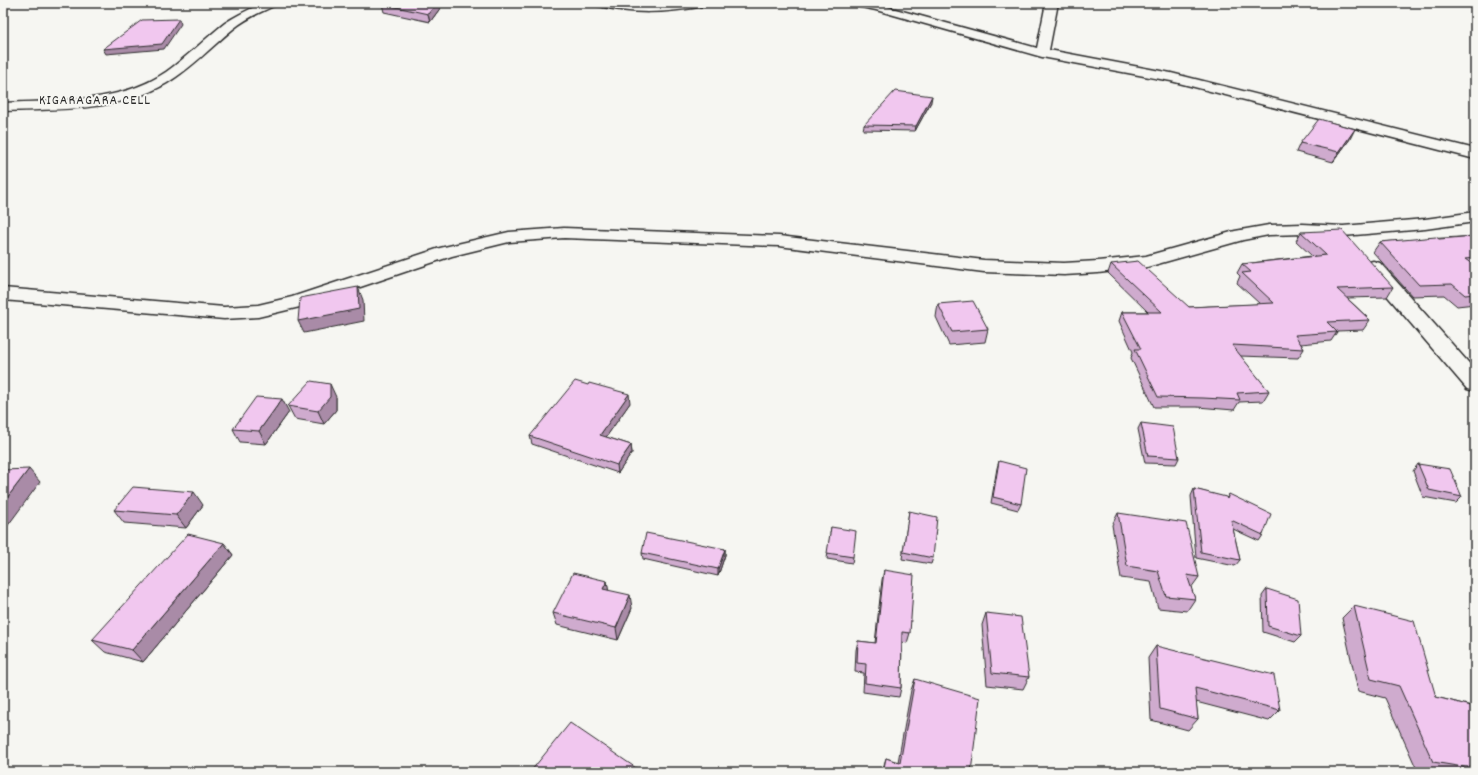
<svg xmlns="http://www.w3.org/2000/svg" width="1478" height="775" viewBox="0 0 1478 775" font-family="Dekko,sans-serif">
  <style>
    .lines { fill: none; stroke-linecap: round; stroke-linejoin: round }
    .minor-casing { stroke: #2b2b2b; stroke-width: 3 }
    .minor { fill: #f6f6f2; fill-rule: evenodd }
    .wall { fill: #cfabce; stroke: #2b2b2b }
    .shaded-wall { fill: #a98ba7; stroke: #2b2b2b }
    .building { fill: #f1c7ef; stroke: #2b2b2b }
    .labels { text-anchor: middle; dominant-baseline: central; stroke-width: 4; stroke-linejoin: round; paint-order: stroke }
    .far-quarter-label { font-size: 14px; letter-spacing: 1px; fill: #2b2b2b; stroke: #f6f6f2 }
  </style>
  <rect width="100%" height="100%" fill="#f6f6f2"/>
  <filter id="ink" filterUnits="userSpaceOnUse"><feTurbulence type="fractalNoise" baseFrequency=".025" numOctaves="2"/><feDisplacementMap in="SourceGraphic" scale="8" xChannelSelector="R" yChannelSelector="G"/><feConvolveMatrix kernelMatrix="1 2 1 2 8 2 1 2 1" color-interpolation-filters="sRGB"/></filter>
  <g filter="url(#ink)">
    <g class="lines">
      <defs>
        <g id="minor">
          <path d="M 263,3 L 278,3 L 276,5 C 261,12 246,18 233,29 C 211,47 192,68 167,83 C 119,112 57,109 3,111 L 3,103 C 58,100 119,104 166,72 C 187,57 205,39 225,23 C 237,15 250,9 263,3 Z"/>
          <path d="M 593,3 L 652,6 L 685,3 L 711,3 L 705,6 C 665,13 634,15 595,5 Z"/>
          <path d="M 849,3 L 877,4 L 1037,48 L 1046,3 L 1058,3 L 1049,50 L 1171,73 L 1475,149 L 1475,159 L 1171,81 L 1042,57 L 876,10 L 851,5 Z"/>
          <path d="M 1475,212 L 1475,222 L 1425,229 L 1343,236 L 1303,234 L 1269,235 L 1243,240 L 1147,267 L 1098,273 L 1064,275 L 984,272 L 779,246 L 564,238 L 509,242 L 452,256 L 304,306 L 258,317 L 224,319 L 3,300 L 3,288 L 224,307 L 258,305 L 292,297 L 440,248 L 509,232 L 564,228 L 779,236 L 984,260 L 1064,263 L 1098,261 L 1146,256 L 1235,231 L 1269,225 L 1303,224 L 1343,226 L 1425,219 Z"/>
          <path d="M 1373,261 L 1380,263 L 1475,370 L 1475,391 L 1467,389 L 1366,271 L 1364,267 L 1366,263 Z"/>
        </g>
      </defs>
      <!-- minor casing -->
      <use href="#minor" class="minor-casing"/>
      <!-- minor -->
      <use href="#minor" class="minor"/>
    </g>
    <!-- wall -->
    <g class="wall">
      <path d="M 444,3 L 430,22 L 384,12 L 382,4 Z"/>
      <path d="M 931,102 L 915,131 L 863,130 L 864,125 Z"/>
      <path d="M 1350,139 L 1333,162 L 1296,152 L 1300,143 Z"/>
      <path d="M 1301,232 L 1393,287 L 1387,297 L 1347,298 L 1370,320 L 1363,330 L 1337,331 L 1337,332 L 1331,341 L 1301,344 L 1304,349 L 1298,358 L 1240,356 L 1269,391 L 1263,401 L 1239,402 L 1234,410 L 1197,407 L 1154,407 L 1131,358 L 1133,352 L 1119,321 L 1122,312 L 1148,312 L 1108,273 L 1111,264 L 1189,307 L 1260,304 L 1237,283 L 1240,276 L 1237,273 L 1242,264 L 1312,256 L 1296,241 Z"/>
      <path d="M 1475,236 L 1475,304 L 1457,306 L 1444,295 L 1412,296 L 1373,252 L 1380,242 Z"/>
      <path d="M 938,304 L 988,329 L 985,342 L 949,345 L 936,317 Z"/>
      <path d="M 336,397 L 336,410 L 324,424 L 295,419 L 288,406 Z"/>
      <path d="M 630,403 L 606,437 L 631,445 L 632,453 L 618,473 L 532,444 L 530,436 Z"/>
      <path d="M 289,412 L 266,444 L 240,442 L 233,429 Z"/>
      <path d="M 1141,423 L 1179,458 L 1176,464 L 1145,463 L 1138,429 Z"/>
      <path d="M 999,461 L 1021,504 L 1018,510 L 991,503 L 997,468 Z"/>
      <path d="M 1418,464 L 1462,497 L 1456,503 L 1423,497 L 1413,471 Z"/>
      <path d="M 1194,489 L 1227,498 L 1229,494 L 1263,535 L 1259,541 L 1233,529 L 1240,560 L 1235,566 L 1196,558 L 1191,496 Z"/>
      <path d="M 203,505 L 186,528 L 124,523 L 114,510 Z"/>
      <path d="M 909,511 L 933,558 L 931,564 L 902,559 Z"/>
      <path d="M 1118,513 L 1199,577 L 1191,588 L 1195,599 L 1187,611 L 1158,608 L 1151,582 L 1121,578 L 1112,525 Z"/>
      <path d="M 831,527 L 853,557 L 852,563 L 827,559 Z"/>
      <path d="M 224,543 L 233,555 L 143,662 L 105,652 L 92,640 Z"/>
      <path d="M 725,549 L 725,555 L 718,576 L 643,559 L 642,553 Z"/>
      <path d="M 884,570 L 910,633 L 907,643 L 902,642 L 901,688 L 899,697 L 863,692 L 864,673 L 855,672 L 856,650 L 858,641 L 875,643 L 882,580 Z"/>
      <path d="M 607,581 L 608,590 L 632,608 L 618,640 L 557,625 L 553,613 Z"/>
      <path d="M 1267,589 L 1301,636 L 1295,642 L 1263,632 L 1262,596 Z"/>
      <path d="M 1354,606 L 1436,697 L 1475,707 L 1475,772 L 1418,772 L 1385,698 L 1358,691 L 1342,618 Z"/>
      <path d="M 986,613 L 1029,677 L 1023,689 L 987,685 L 982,625 Z"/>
      <path d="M 1156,646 L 1280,710 L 1269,721 L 1196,702 L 1198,719 L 1188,730 L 1151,720 L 1148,658 Z"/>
      <path d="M 915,679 L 971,772 L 882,772 L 886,758 L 898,762 L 911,690 Z"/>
    </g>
    <!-- shaded-wall -->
    <g class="shaded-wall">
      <path d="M 437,3 L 444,3 L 430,22 L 428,14 Z"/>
      <path d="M 179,19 L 181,24 L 164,49 L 106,54 L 103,49 Z"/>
      <path d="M 932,96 L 931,102 L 915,131 L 916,126 Z"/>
      <path d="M 1355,129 L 1350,139 L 1333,162 L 1339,152 Z"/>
      <path d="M 358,287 L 363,300 L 364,321 L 304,333 L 298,321 Z"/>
      <path d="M 330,384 L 336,397 L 336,410 L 324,424 L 318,411 Z"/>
      <path d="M 629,394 L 630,403 L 602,443 L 600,435 Z"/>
      <path d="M 282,399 L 289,412 L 266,444 L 259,431 Z"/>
      <path d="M 631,445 L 632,453 L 618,473 L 617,465 Z"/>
      <path d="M 29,469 L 40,482 L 3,532 L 3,503 Z"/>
      <path d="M 194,492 L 203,505 L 186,528 L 176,515 Z"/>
      <path d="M 224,543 L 233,555 L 143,662 L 132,650 Z"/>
      <path d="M 725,549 L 725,555 L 718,576 L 718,569 Z"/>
      <path d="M 607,581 L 609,593 L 603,589 Z"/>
      <path d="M 630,595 L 632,608 L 618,640 L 616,628 Z"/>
    </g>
    <!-- building -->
    <g class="building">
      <path d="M 386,3 L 437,3 L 428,14 L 382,4 Z"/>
      <path d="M 179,19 L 162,44 L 103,49 L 142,20 Z"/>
      <path d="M 895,91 L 932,96 L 916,126 L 864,125 Z"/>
      <path d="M 1319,119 L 1355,129 L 1339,152 L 1300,143 Z"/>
      <path d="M 1342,230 L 1393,287 L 1337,289 L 1370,320 L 1327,322 L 1337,332 L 1295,335 L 1304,349 L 1232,345 L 1269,391 L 1237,393 L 1240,400 L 1203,398 L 1158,397 L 1135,349 L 1141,349 L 1122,312 L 1162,312 L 1111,264 L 1138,261 L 1189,307 L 1274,303 L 1242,273 L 1251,272 L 1242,264 L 1326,255 L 1301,232 Z"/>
      <path d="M 1475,236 L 1475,258 L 1465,259 L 1475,266 L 1475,294 L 1465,295 L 1452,284 L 1419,285 L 1380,242 L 1436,237 L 1439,239 Z"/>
      <path d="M 358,287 L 359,309 L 298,321 L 300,298 Z"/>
      <path d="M 973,301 L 988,329 L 952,332 L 938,304 Z"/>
      <path d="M 311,381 L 330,384 L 330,397 L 318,411 L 288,406 Z"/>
      <path d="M 575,381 L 588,385 L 589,383 L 629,394 L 600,435 L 631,445 L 617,465 L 530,436 Z"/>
      <path d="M 256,397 L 282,399 L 259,431 L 233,429 Z"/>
      <path d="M 1141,423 L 1173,427 L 1179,458 L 1148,456 Z"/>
      <path d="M 999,461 L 1026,468 L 1021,504 L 993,497 Z"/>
      <path d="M 1418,464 L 1450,469 L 1462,497 L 1429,490 Z"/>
      <path d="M 29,469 L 3,503 L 3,470 Z"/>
      <path d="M 133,487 L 194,492 L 176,515 L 114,510 Z"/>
      <path d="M 1194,489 L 1226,497 L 1227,499 L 1229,494 L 1271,514 L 1263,535 L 1231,520 L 1240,560 L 1201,552 Z"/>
      <path d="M 909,511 L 937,517 L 933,558 L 903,552 Z"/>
      <path d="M 1118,513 L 1186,523 L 1199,577 L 1187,575 L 1195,599 L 1166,596 L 1158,571 L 1127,566 Z"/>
      <path d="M 831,527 L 856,531 L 853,557 L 827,553 Z"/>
      <path d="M 646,533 L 725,549 L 718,569 L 642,553 Z"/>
      <path d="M 188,534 L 224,543 L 132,650 L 92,640 Z"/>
      <path d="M 884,570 L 914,575 L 910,633 L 902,632 L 901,688 L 865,683 L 866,664 L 857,663 L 858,641 L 876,643 Z"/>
      <path d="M 573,573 L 607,581 L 603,589 L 630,595 L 616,628 L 553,613 Z"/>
      <path d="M 1267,589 L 1298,599 L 1301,636 L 1268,626 Z"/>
      <path d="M 1354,606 L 1414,621 L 1436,697 L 1475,707 L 1475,769 L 1433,762 L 1399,686 L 1371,679 Z"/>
      <path d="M 986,613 L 1021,617 L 1029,677 L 992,673 Z"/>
      <path d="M 1156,646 L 1274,675 L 1280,710 L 1195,688 L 1198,719 L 1160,709 Z"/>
      <path d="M 915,679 L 980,698 L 971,772 L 883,772 L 886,758 L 900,763 Z"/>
      <path d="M 570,723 L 642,772 L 532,772 L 531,771 Z"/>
    </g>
  </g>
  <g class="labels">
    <!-- far-quarter labels -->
    <g class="far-quarter-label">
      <text x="95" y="101">KIGARAGARA CELL</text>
    </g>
  </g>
  <!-- margin -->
  <rect width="1478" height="775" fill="none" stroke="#f6f6f2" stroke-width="16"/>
  <rect x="8" y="8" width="1462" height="759" fill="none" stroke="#2b2b2b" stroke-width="1.5" filter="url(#ink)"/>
</svg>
